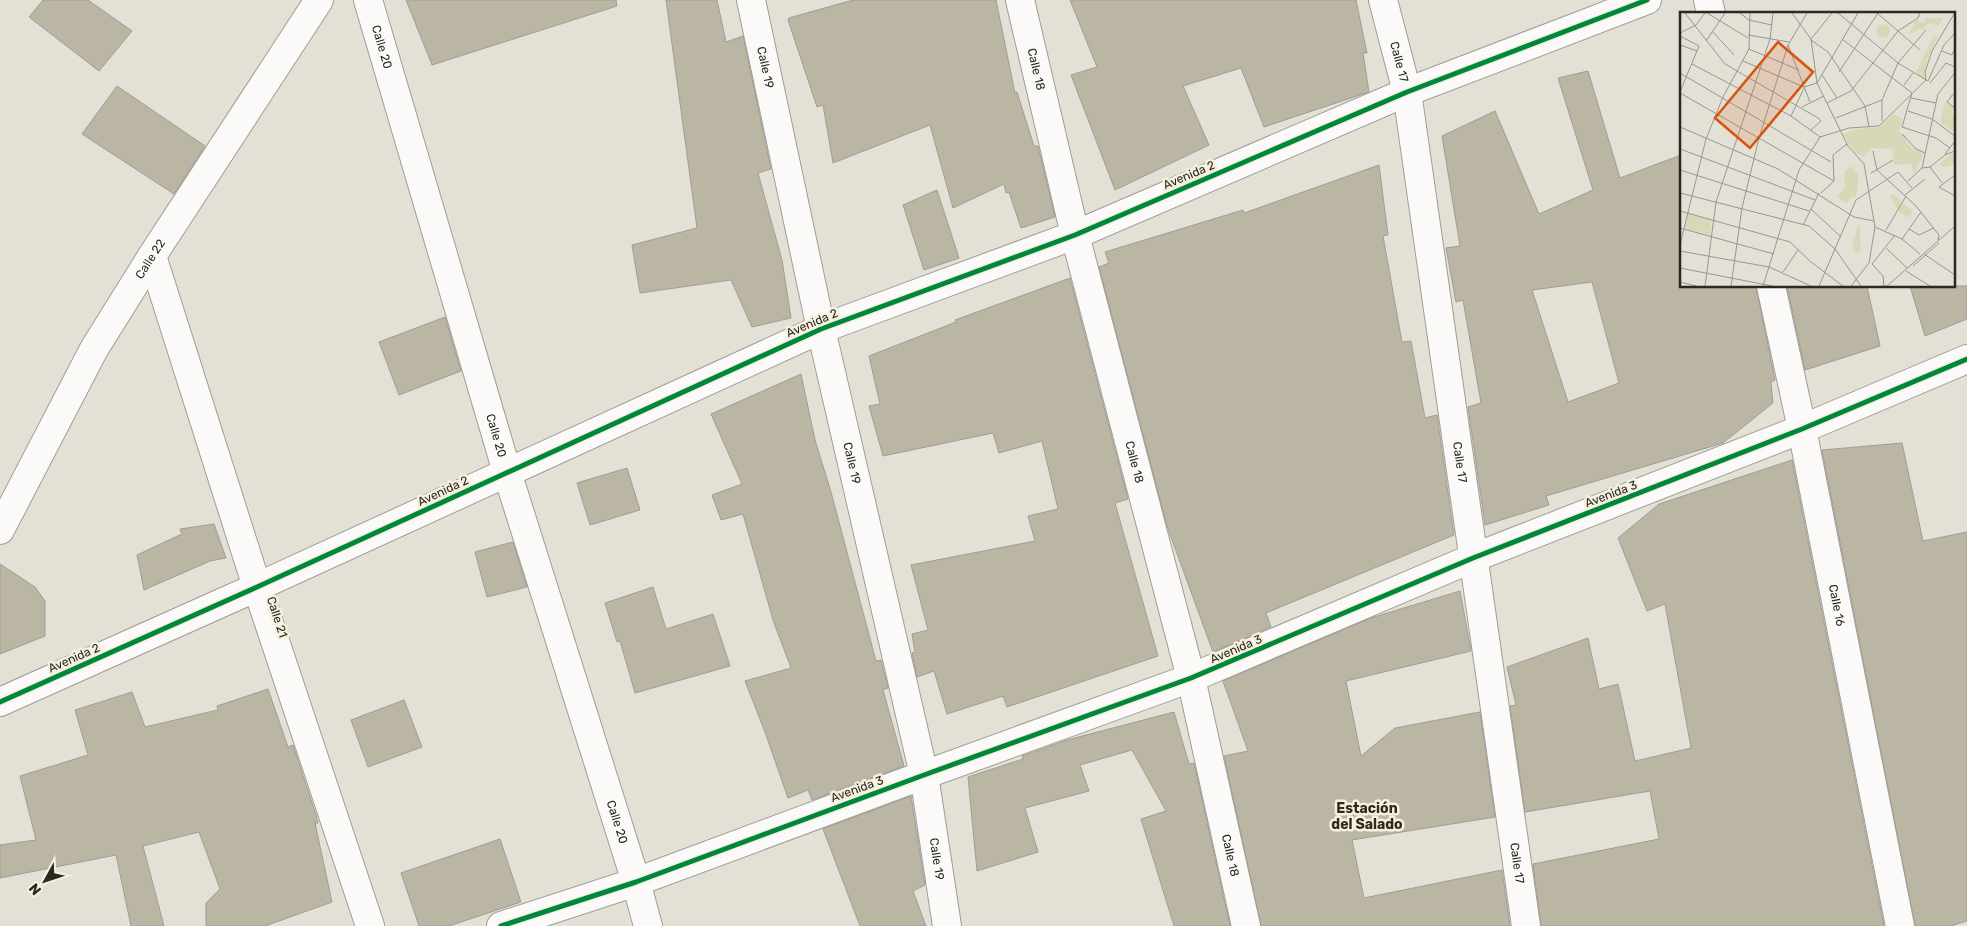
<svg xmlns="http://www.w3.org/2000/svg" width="1967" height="926" viewBox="0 0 1967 926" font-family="Rubik,sans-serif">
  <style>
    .building { fill: #bbb5a3; stroke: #a09d96; fill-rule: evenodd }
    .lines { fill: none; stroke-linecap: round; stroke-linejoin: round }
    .minor-casing { stroke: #a09d96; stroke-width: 30 }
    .tertiary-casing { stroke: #a09d96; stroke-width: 30 }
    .minor { stroke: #fbfaf9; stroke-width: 28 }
    .tertiary { stroke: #fbfaf9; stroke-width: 28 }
    .cycleway-casing { stroke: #f6f0de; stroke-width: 8 }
    .cycleway { stroke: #00873e; stroke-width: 5 }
    .labels { text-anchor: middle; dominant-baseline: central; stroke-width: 5; stroke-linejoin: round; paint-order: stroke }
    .street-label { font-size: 12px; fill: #2a2821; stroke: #f6f0de }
    .neighbourhood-label { font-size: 14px; font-weight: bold; fill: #2e2a1c; stroke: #f6f0de }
    .inset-road { fill: none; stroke: #99968e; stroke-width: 1 }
    .view { fill: #d5540e; fill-opacity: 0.15; stroke: #d5540e; stroke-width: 2.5 }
    .inset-edge { fill: none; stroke: #2a2821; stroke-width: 2.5 }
  </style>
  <rect width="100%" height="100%" fill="#e3e0d6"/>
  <!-- building -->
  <g class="building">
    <path d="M 43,0 L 88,0 L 132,31 L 99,71 L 29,17 Z"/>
    <path d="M 406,0 L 616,0 L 617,6 L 432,65 Z"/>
    <path d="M 666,0 L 717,0 L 726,42 L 743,36 L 771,169 L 758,173 L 782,260 L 791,318 L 752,327 L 731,280 L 640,293 L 632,245 L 697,228 Z"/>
    <path d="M 853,0 L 996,0 L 1015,93 L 1017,92 L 1034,146 L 1038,146 L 1055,217 L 1021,228 L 1009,192 L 1006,193 L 1004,184 L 953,208 L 930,125 L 833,163 L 823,105 L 817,107 L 788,20 L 789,18 Z"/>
    <path d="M 1070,0 L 1356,0 L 1367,53 L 1363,53 L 1369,92 L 1264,127 L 1241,68 L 1183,86 L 1209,145 L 1115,190 L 1071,75 L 1097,67 Z"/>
    <path d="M 1588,71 L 1620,178 L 1681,155 L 1681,286 L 1756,286 L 1775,380 L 1771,382 L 1773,403 L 1723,443 L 1546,496 L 1549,505 L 1485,525 L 1468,407 L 1481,403 L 1463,300 L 1456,302 L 1446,248 L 1460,246 L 1442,136 L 1495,111 L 1539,214 L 1593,190 L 1558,78 ZM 1592,282 L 1619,383 L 1568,402 L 1532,290 Z"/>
    <path d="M 117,86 L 205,146 L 174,194 L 82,134 Z"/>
    <path d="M 1379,165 L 1388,235 L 1383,236 L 1402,342 L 1411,341 L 1425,418 L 1437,415 L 1454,535 L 1266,613 L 1271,627 L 1213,652 L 1167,526 L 1099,267 L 1109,263 L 1105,252 L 1243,210 L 1244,213 Z"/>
    <path d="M 937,190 L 959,258 L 924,270 L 903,205 Z"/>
    <path d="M 1070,278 L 1128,499 L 1115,503 L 1158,656 L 1007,707 L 1003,696 L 947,714 L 934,671 L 917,677 L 912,653 L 915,652 L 912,634 L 928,630 L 911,565 L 1035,541 L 1028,516 L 1058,509 L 1042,441 L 999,453 L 993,433 L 883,456 L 869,406 L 880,404 L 869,356 L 956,322 L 955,320 Z"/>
    <path d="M 1787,286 L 1867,286 L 1880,346 L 1805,370 Z"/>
    <path d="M 1910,286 L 1967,286 L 1967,319 L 1925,336 Z"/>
    <path d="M 445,317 L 461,371 L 399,395 L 379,342 Z"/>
    <path d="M 801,374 L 815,440 L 831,492 L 876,661 L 881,660 L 888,688 L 883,690 L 904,766 L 812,800 L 808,790 L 788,798 L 765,732 L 745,681 L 791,668 L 773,620 L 743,514 L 721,520 L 712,495 L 742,484 L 711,414 Z"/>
    <path d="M 1902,443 L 1923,541 L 1967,532 L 1967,921 L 1951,926 L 1915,926 L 1822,450 Z"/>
    <path d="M 1792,460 L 1884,926 L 1541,926 L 1533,864 L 1659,839 L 1650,791 L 1525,812 L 1510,706 L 1516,705 L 1507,667 L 1588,638 L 1599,689 L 1618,684 L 1635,761 L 1691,748 L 1665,604 L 1647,611 L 1618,538 L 1659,504 Z"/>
    <path d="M 627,468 L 640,510 L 590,525 L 577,483 Z"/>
    <path d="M 214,524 L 226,558 L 210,561 L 144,590 L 137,555 L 182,534 L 180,529 Z"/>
    <path d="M 513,542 L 527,587 L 487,597 L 475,552 Z"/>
    <path d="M 0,564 L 35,587 L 45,601 L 45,636 L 0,654 Z"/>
    <path d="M 653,587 L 666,629 L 713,614 L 730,666 L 635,693 L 620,641 L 617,642 L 605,603 Z"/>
    <path d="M 1460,591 L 1471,651 L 1346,681 L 1361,756 L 1395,728 L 1480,712 L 1495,817 L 1352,840 L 1364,898 L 1502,870 L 1510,926 L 1261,926 L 1224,756 L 1248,751 L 1223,681 L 1371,618 Z"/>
    <path d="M 268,689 L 288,747 L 293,745 L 316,815 L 318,823 L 315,823 L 332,902 L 265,926 L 206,926 L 206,903 L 220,889 L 199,832 L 143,846 L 164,926 L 131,926 L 116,855 L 0,878 L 0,845 L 36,840 L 20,776 L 88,755 L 75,710 L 132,692 L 145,727 L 218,710 L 217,706 Z"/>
    <path d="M 404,700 L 422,747 L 368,767 L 351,720 Z"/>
    <path d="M 1174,712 L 1189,764 L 1194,763 L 1230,926 L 1174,926 L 1141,819 L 1166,811 L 1132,750 L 1080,765 L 1089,791 L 1025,808 L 1038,852 L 977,871 L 968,777 L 1023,759 L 1022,756 L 1067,740 Z"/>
    <path d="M 911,796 L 925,885 L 913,891 L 926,926 L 860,926 L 823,829 Z"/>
    <path d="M 500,839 L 521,902 L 449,926 L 419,926 L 401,873 Z"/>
  </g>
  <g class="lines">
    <defs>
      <g id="minor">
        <path id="s1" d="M 368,0 L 507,472 L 636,882 L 648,926"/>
        <path id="s2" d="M 751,0 L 821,329 L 924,775 L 947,926"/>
        <path id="s3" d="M 1020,0 L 1075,235 L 1191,678 L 1246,926"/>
        <path id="s4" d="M 1383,0 L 1407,92 L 1526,926"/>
        <path d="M 1708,0 L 1711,14"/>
        <path d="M 152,256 L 257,587 L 370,926"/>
        <path id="s5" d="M 1771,286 L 1802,429 L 1900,926"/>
        <path id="s6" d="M 0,530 L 94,349 L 152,256 L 319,0"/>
        <path d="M 501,926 L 636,882 L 924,775 L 1191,678 L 1473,558 L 1802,429 L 1967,359"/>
      </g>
      <path id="tertiary" d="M 0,702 L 257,587 L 821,329 L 1075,235 L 1407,92 L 1647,0"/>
    </defs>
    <!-- minor casing -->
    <use href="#minor" class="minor-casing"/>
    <!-- tertiary casing -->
    <use href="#tertiary" class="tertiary-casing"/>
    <!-- minor -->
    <use href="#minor" class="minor"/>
    <!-- tertiary -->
    <use href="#tertiary" class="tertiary"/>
    <defs>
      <g id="cycleway">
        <path d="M 0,702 L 257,587 L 821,329 L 1075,235 L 1407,92 L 1647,0"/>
        <path d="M 501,926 L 636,882 L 924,775 L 1191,678 L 1473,558 L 1802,429 L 1967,359"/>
      </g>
    </defs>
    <!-- cycleway casing -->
    <use href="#cycleway" class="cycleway-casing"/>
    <!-- cycleway -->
    <use href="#cycleway" class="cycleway"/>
  </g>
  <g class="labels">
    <!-- street labels -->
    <g class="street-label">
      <text stroke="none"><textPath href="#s1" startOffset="49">Calle 20</textPath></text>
      <text stroke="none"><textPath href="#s4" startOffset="64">Calle 17</textPath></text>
      <text stroke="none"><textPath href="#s2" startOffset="69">Calle 19</textPath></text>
      <text stroke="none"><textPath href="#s3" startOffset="71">Calle 18</textPath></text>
      <text transform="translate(1189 175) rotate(-23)">Avenida 2</text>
      <text stroke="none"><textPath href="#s6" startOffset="310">Calle 22</textPath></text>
      <text transform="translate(812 323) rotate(-23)">Avenida 2</text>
      <text stroke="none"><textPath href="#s1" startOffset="454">Calle 20</textPath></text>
      <text stroke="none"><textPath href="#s4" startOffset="469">Calle 17</textPath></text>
      <text stroke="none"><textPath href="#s2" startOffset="474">Calle 19</textPath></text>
      <text stroke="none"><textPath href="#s3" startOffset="476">Calle 18</textPath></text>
      <text transform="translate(443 491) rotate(-25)">Avenida 2</text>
      <text transform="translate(1611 494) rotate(-21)">Avenida 3</text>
      <text stroke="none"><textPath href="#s5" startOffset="326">Calle 16</textPath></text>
      <text transform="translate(277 617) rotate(72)">Calle 21</text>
      <text transform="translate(1236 649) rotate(-23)">Avenida 3</text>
      <text transform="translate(74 658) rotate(-24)">Avenida 2</text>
      <text transform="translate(857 789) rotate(-20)">Avenida 3</text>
      <text stroke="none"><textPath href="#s1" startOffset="859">Calle 20</textPath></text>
      <text stroke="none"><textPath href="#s3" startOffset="881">Calle 18</textPath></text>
      <text stroke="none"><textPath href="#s2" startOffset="879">Calle 19</textPath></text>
      <text stroke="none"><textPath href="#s4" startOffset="874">Calle 17</textPath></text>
    </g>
    <!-- neighbourhood labels -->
    <g class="neighbourhood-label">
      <text x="1367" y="808">Estación<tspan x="1367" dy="16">del Salado</tspan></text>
    </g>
  </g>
  <!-- overview -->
  <g transform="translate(1680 12)">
    <rect width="275" height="275" fill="#e3e0d6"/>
    <path d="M 245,6 L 263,6 L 258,14 L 248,11 L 244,18 L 240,17 L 229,22 L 236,8 L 244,11 ZM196 19a7 7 0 1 1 14 0a7 7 0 1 1-14 0ZM 254,23 L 257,26 L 247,48 L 244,68 L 236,60 ZM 265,90 L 275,96 L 270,102 L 275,103 L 273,120 L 260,110 ZM 213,102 L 223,107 L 219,120 L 227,124 L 225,129 L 234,138 L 244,141 L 234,162 L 231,152 L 214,153 L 212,137 L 192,136 L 183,145 L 174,140 L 163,122 L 176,117 L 200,115 ZM 275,139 L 275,152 L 266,155 L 258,153 ZM 171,154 L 178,161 L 178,176 L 175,187 L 171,185 L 167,192 L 157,185 L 165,174 L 164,160 ZM 213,182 L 232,199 L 230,206 L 220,201 L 210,184 ZM 7,201 L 31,207 L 30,223 L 4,216 ZM 179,210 L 181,239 L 177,242 L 172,235 Z" fill="#d8d8b9"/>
    <path class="inset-road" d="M 5,1 L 45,52 L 138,106 L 141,109 L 131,118M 27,1 L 68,26M 60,1 L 69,8 L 92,13M 112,1 L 131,27 L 137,71 L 168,134 L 184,152 L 195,215 L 189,251M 158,1 L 218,51 L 248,69M 197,1 L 240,38M 33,20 L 54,43M 0,21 L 16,13 L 25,1M 68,23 L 109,30M 0,24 L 19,34 L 0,80M 131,27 L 152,1M 162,27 L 232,81 L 222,115 L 256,126 L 270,136M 131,28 L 148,40 L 185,94 L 189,115M 26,29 L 45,1M 0,33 L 17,39M 108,33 L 130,90M 69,37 L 119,58M 262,39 L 272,43 L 275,36M 63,49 L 124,75 L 137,71 L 178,1M 12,52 L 111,104 L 140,125M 159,60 L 198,1M 0,61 L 151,150M 142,63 L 157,86M 248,69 L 264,33 L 275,21M 250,71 L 266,51 L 275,55M 224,73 L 233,61M 0,81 L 154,169M 273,82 L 267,90 L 275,96M 231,86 L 256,91M 147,91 L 171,79 L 218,19 L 238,6 L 240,1M 122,95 L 144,84M 228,99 L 252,107 L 275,124M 111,104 L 124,76M 156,106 L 202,88M 202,109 L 202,88 L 218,51 L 246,18M 0,115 L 98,157 L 174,205 L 194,209M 222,122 L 236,137 L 245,141M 0,137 L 135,188M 193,139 L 197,158 L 236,194 L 259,223 L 258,228M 265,142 L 275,129M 250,155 L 262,171M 242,156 L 258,82 L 274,62M 0,158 L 129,199M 191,161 L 213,148M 275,163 L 259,175 L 275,184M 228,169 L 242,156 L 250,155 L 265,143 L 275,139M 0,181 L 129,214 L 155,237 L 181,274M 141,181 L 154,169 L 153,143 L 167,132M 225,183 L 245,167M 131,197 L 161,225M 0,199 L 110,230 L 131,250 L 163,274M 123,213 L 139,181M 195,215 L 222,227 L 240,242M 0,216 L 94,242M 229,217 L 239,223 L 254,216M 206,218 L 226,184M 222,227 L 241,200M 0,233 L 26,127 L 43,85 L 69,37 L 70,1M 206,236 L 227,256M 0,239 L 89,255 L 131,274M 244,242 L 275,263M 192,252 L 215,223M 192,252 L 203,264 L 204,274M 233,254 L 259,231M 0,256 L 92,274M 226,259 L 250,274M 103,260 L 118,238M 0,270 L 16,274M 25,274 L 36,190 L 90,27 L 93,1M 51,274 L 62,196 L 79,126 L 108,33 L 127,1M 83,274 L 119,158 L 140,125 L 169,116 L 199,114 L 246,68 L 245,60 L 252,39 L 274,2M 139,274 L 176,188 L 218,160 L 232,176M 171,274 L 189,251M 207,274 L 275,214"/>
    <path class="view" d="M 98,30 L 133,60 L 70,136 L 35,106 Z"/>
    <rect width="275" height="275" class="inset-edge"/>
  </g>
  <!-- north arrow -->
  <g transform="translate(45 881) rotate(230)" stroke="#f6f0de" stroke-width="4" paint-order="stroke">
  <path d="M0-4L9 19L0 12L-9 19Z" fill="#2a2821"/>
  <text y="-8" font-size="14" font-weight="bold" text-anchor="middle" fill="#2a2821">N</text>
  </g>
</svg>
